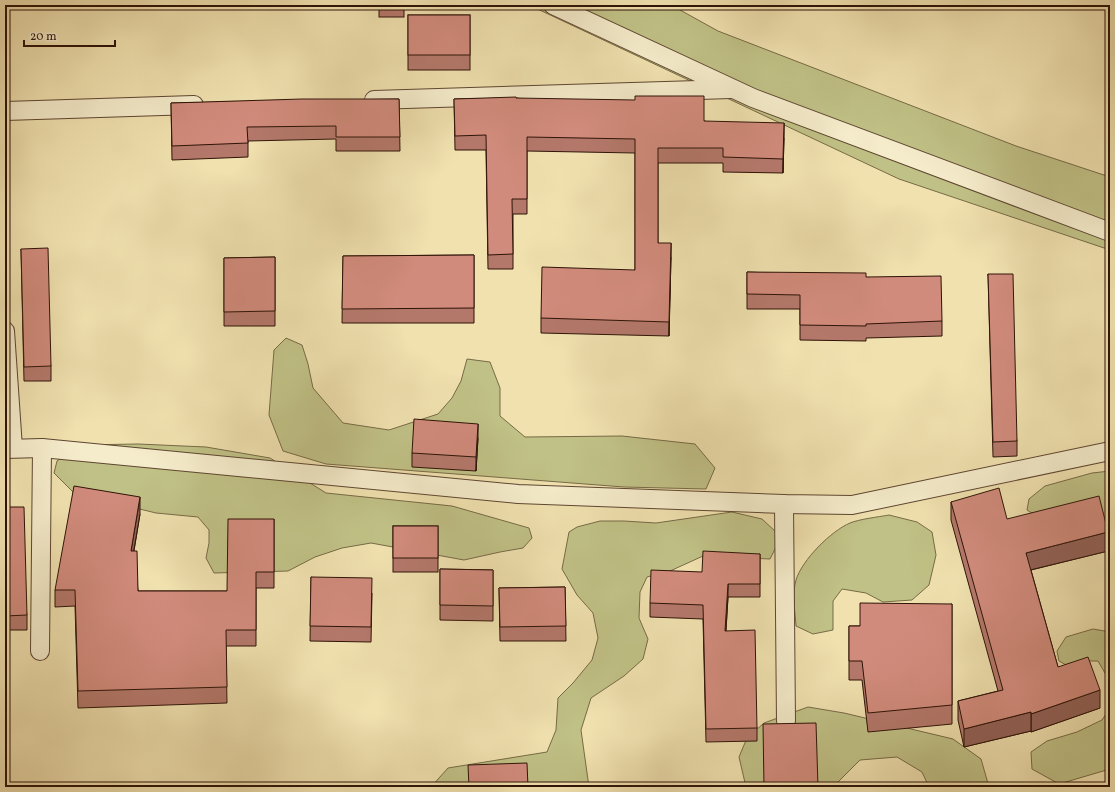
<svg xmlns="http://www.w3.org/2000/svg" width="1115" height="792" viewBox="0 0 1115 792" font-family="Vollkorn,serif">
  <style>
    .green { fill: #c0c186; stroke: #776a46 }
    .lines { fill: none; stroke-linecap: round; stroke-linejoin: round }
    .lane-casing { stroke: #5e4631; stroke-width: 20 }
    .lane { stroke: #f5eccb; stroke-width: 18 }
    .wall { fill: #b4786b; stroke: #2e1307 }
    .shaded-wall { fill: #926157; stroke: #2e1307 }
    .building { fill: #d18b7c; stroke: #2e1307 }
  </style>
  <rect width="100%" height="100%" fill="#f0e1af"/>
  <filter id="stains"><feTurbulence type="fractalNoise" baseFrequency=".005" numOctaves="4"/><feColorMatrix values="0 0 0 0 .2 0 0 0 0 .09 0 0 0 0 .02 0 0 0 .5 -.17"/></filter>
  <radialGradient id="worn" r=".72"><stop offset=".6" stop-color="#630" stop-opacity="0"/><stop offset="1" stop-color="#630" stop-opacity=".3"/></radialGradient>
  <!-- green -->
  <g class="green">
    <path d="M 529,5 L 671,5 L 718,31 L 1016,146 L 1110,177 L 1110,250 L 899,179 Z"/>
    <path d="M 286,338 L 302,345 L 308,364 L 313,388 L 343,423 L 389,430 L 438,414 L 452,398 L 461,381 L 467,359 L 490,362 L 500,388 L 500,416 L 525,437 L 622,436 L 695,444 L 715,468 L 706,489 L 624,487 L 326,464 L 283,451 L 269,415 L 274,350 Z"/>
    <path d="M 138,444 L 206,447 L 270,458 L 326,493 L 452,506 L 529,528 L 532,538 L 523,548 L 500,552 L 464,560 L 371,543 L 342,548 L 315,557 L 288,571 L 214,573 L 206,558 L 209,543 L 209,530 L 198,517 L 156,513 L 74,493 L 54,473 L 57,461 L 78,445 Z"/>
    <path d="M 1110,471 L 1110,517 L 1044,521 L 1027,510 L 1029,499 L 1045,486 L 1092,473 Z"/>
    <path d="M 732,512 L 762,519 L 776,532 L 777,545 L 770,559 L 703,556 L 670,571 L 647,577 L 640,592 L 639,618 L 648,639 L 643,659 L 624,676 L 591,698 L 581,730 L 589,787 L 431,787 L 448,768 L 547,752 L 556,730 L 558,698 L 573,683 L 592,660 L 598,638 L 593,613 L 577,595 L 562,569 L 569,532 L 577,527 L 600,521 L 624,521 L 656,523 Z"/>
    <path d="M 889,515 L 917,522 L 932,532 L 936,555 L 929,585 L 912,600 L 883,602 L 866,593 L 842,589 L 833,601 L 833,630 L 813,634 L 796,626 C 795,611 792,594 796,580 C 802,560 831,531 850,523 C 860,519 878,517 889,515 Z"/>
    <path d="M 1093,629 L 1110,632 L 1110,691 L 1109,680 L 1098,661 L 1087,661 L 1068,666 L 1059,661 L 1057,651 L 1066,637 Z"/>
    <path d="M 808,707 L 844,713 L 953,739 L 981,759 L 989,787 L 929,787 L 922,772 L 897,757 L 860,760 L 833,787 L 746,787 L 739,757 L 747,738 L 764,723 Z"/>
    <path d="M 1110,708 L 1110,769 L 1059,784 L 1032,769 L 1031,752 L 1047,741 L 1077,732 L 1102,720 Z"/>
  </g>
  <g class="lines">
    <defs>
      <g id="lane">
        <path d="M 553,5 L 753,98 L 1110,232"/>
        <path d="M 374,100 L 731,89"/>
        <path d="M 5,111 L 194,105"/>
        <path d="M 5,331 L 13,448"/>
        <path d="M 5,449 L 42,448 L 518,494 L 784,504 L 852,505 L 1110,451"/>
        <path d="M 784,504 L 786,721"/>
        <path d="M 40,651 L 42,448"/>
      </g>
    </defs>
    <!-- lane casing -->
    <use href="#lane" class="lane-casing"/>
    <!-- lane -->
    <use href="#lane" class="lane"/>
  </g>
  <!-- wall -->
  <g class="wall">
    <rect x="379" y="5" width="25" height="12"/>
    <rect x="408" y="15" width="62" height="55"/>
    <path d="M 516,98 L 704,121 L 784,138 L 783,173 L 723,172 L 723,163 L 658,163 L 658,243 L 671,257 L 669,336 L 541,333 L 541,318 L 635,270 L 635,153 L 527,151 L 527,214 L 513,214 L 513,269 L 488,269 L 486,150 L 455,150 L 454,99 Z"/>
    <path d="M 399,99 L 400,151 L 336,151 L 336,139 L 248,141 L 248,157 L 172,160 L 171,103 Z"/>
    <path d="M 21,249 L 51,366 L 51,381 L 24,381 Z"/>
    <path d="M 474,255 L 474,323 L 342,323 L 343,256 Z"/>
    <path d="M 275,257 L 275,326 L 224,326 L 224,258 Z"/>
    <path d="M 747,272 L 866,277 L 942,321 L 942,336 L 866,338 L 866,341 L 800,340 L 800,309 L 747,309 Z"/>
    <path d="M 988,274 L 1017,441 L 1017,456 L 993,457 Z"/>
    <path d="M 1110,312 L 1110,344 L 1109,344 L 1109,323 Z"/>
    <path d="M 478,438 L 476,471 L 412,467 L 412,453 Z"/>
    <path d="M 951,502 L 1108,551 L 1031,570 L 1058,667 L 1100,708 L 1031,732 L 1031,731 L 964,747 L 958,720 L 958,701 L 998,691 L 951,520 Z"/>
    <path d="M 5,507 L 27,615 L 27,630 L 5,630 Z"/>
    <path d="M 140,514 L 134,551 L 138,591 L 227,591 L 274,519 L 274,588 L 256,588 L 256,646 L 226,646 L 227,703 L 78,708 L 75,606 L 55,607 L 55,590 Z"/>
    <rect x="393" y="526" width="45" height="46"/>
    <path d="M 760,554 L 760,597 L 728,597 L 726,631 L 757,728 L 757,741 L 706,742 L 703,619 L 650,617 L 650,603 L 702,572 Z"/>
    <path d="M 440,569 L 493,570 L 493,621 L 440,620 Z"/>
    <path d="M 311,577 L 372,593 L 371,642 L 310,641 Z"/>
    <path d="M 565,587 L 566,641 L 500,641 L 499,588 Z"/>
    <path d="M 952,604 L 952,724 L 868,732 L 862,680 L 849,680 L 849,626 L 860,626 Z"/>
  </g>
  <!-- shaded-wall -->
  <g class="shaded-wall">
    <path d="M 784,123 L 784,138 L 783,173 L 783,159 Z"/>
    <path d="M 671,243 L 671,257 L 669,336 L 669,322 Z"/>
    <path d="M 478,424 L 478,438 L 476,471 L 476,457 Z"/>
    <path d="M 140,497 L 140,514 L 131,567 L 131,551 Z"/>
    <path d="M 1108,532 L 1108,551 L 1026,571 L 1026,553 Z"/>
    <path d="M 728,584 L 728,597 L 725,644 L 725,631 Z"/>
    <path d="M 1100,690 L 1100,708 L 1031,732 L 1031,714 Z"/>
    <path d="M 1031,712 L 1031,731 L 964,747 L 964,729 Z"/>
  </g>
  <!-- building -->
  <g class="building">
    <rect x="408" y="15" width="62" height="40"/>
    <path d="M 635,96 L 704,96 L 704,121 L 784,123 L 783,159 L 723,157 L 723,148 L 658,148 L 658,243 L 671,243 L 669,322 L 541,318 L 542,267 L 635,270 L 635,139 L 527,137 L 527,199 L 512,199 L 513,254 L 488,255 L 486,135 L 455,136 L 454,99 L 516,97 L 516,98 L 635,100 Z"/>
    <path d="M 302,99 L 399,99 L 400,137 L 336,137 L 336,126 L 247,127 L 248,143 L 172,146 L 171,103 Z"/>
    <path d="M 48,248 L 51,366 L 24,367 L 21,249 Z"/>
    <path d="M 474,255 L 474,308 L 342,309 L 343,256 Z"/>
    <path d="M 275,257 L 275,311 L 224,312 L 224,258 Z"/>
    <path d="M 747,272 L 866,273 L 866,277 L 941,276 L 942,321 L 866,324 L 866,326 L 800,325 L 800,295 L 747,294 Z"/>
    <path d="M 988,274 L 1013,274 L 1017,441 L 993,442 Z"/>
    <path d="M 414,419 L 478,424 L 476,457 L 412,453 Z"/>
    <path d="M 74,486 L 140,497 L 131,551 L 137,551 L 138,591 L 227,591 L 228,519 L 274,519 L 274,572 L 256,572 L 256,630 L 226,630 L 227,687 L 78,691 L 75,590 L 55,590 Z"/>
    <path d="M 999,488 L 1007,519 L 1099,496 L 1108,532 L 1026,553 L 1058,667 L 1088,657 L 1100,690 L 1031,714 L 1031,712 L 964,729 L 958,701 L 1003,690 L 951,502 Z"/>
    <path d="M 5,507 L 24,507 L 27,615 L 5,616 Z"/>
    <rect x="393" y="526" width="45" height="32"/>
    <path d="M 703,551 L 760,554 L 760,584 L 728,584 L 725,631 L 755,630 L 757,728 L 706,729 L 703,605 L 650,603 L 651,570 L 702,572 Z"/>
    <path d="M 440,569 L 493,570 L 493,606 L 440,605 Z"/>
    <path d="M 311,577 L 372,578 L 371,627 L 310,626 Z"/>
    <path d="M 565,587 L 566,626 L 500,627 L 499,588 Z"/>
    <path d="M 860,603 L 952,604 L 952,705 L 868,713 L 862,661 L 849,661 L 849,626 L 860,626 Z"/>
    <path d="M 816,723 L 818,787 L 764,787 L 763,724 Z"/>
    <path d="M 527,763 L 528,787 L 469,787 L 468,765 Z"/>
  </g>
  <!-- margin -->
  <rect width="1115" height="792" fill="none" stroke="#f0e1af" stroke-width="20"/>
  <rect x="6" y="6" width="1103" height="780" fill="none" stroke="#2e1307" stroke-width="2"/>
  <rect x="10" y="10" width="1095" height="772" fill="none" stroke="#2e1307"/>
  <!-- scale -->
  <path d="M24 40v6h91v-6" fill="none" stroke="#2e1307" stroke-width="2"/>
  <text x="30" y="40" font-size="12" fill="#2e1307" stroke="#f5eccb" stroke-width="3" paint-order="stroke">20 m</text>
  <rect width="100%" height="100%" filter="url(#stains)"/>
  <rect width="100%" height="100%" fill="url(#worn)"/>
</svg>
